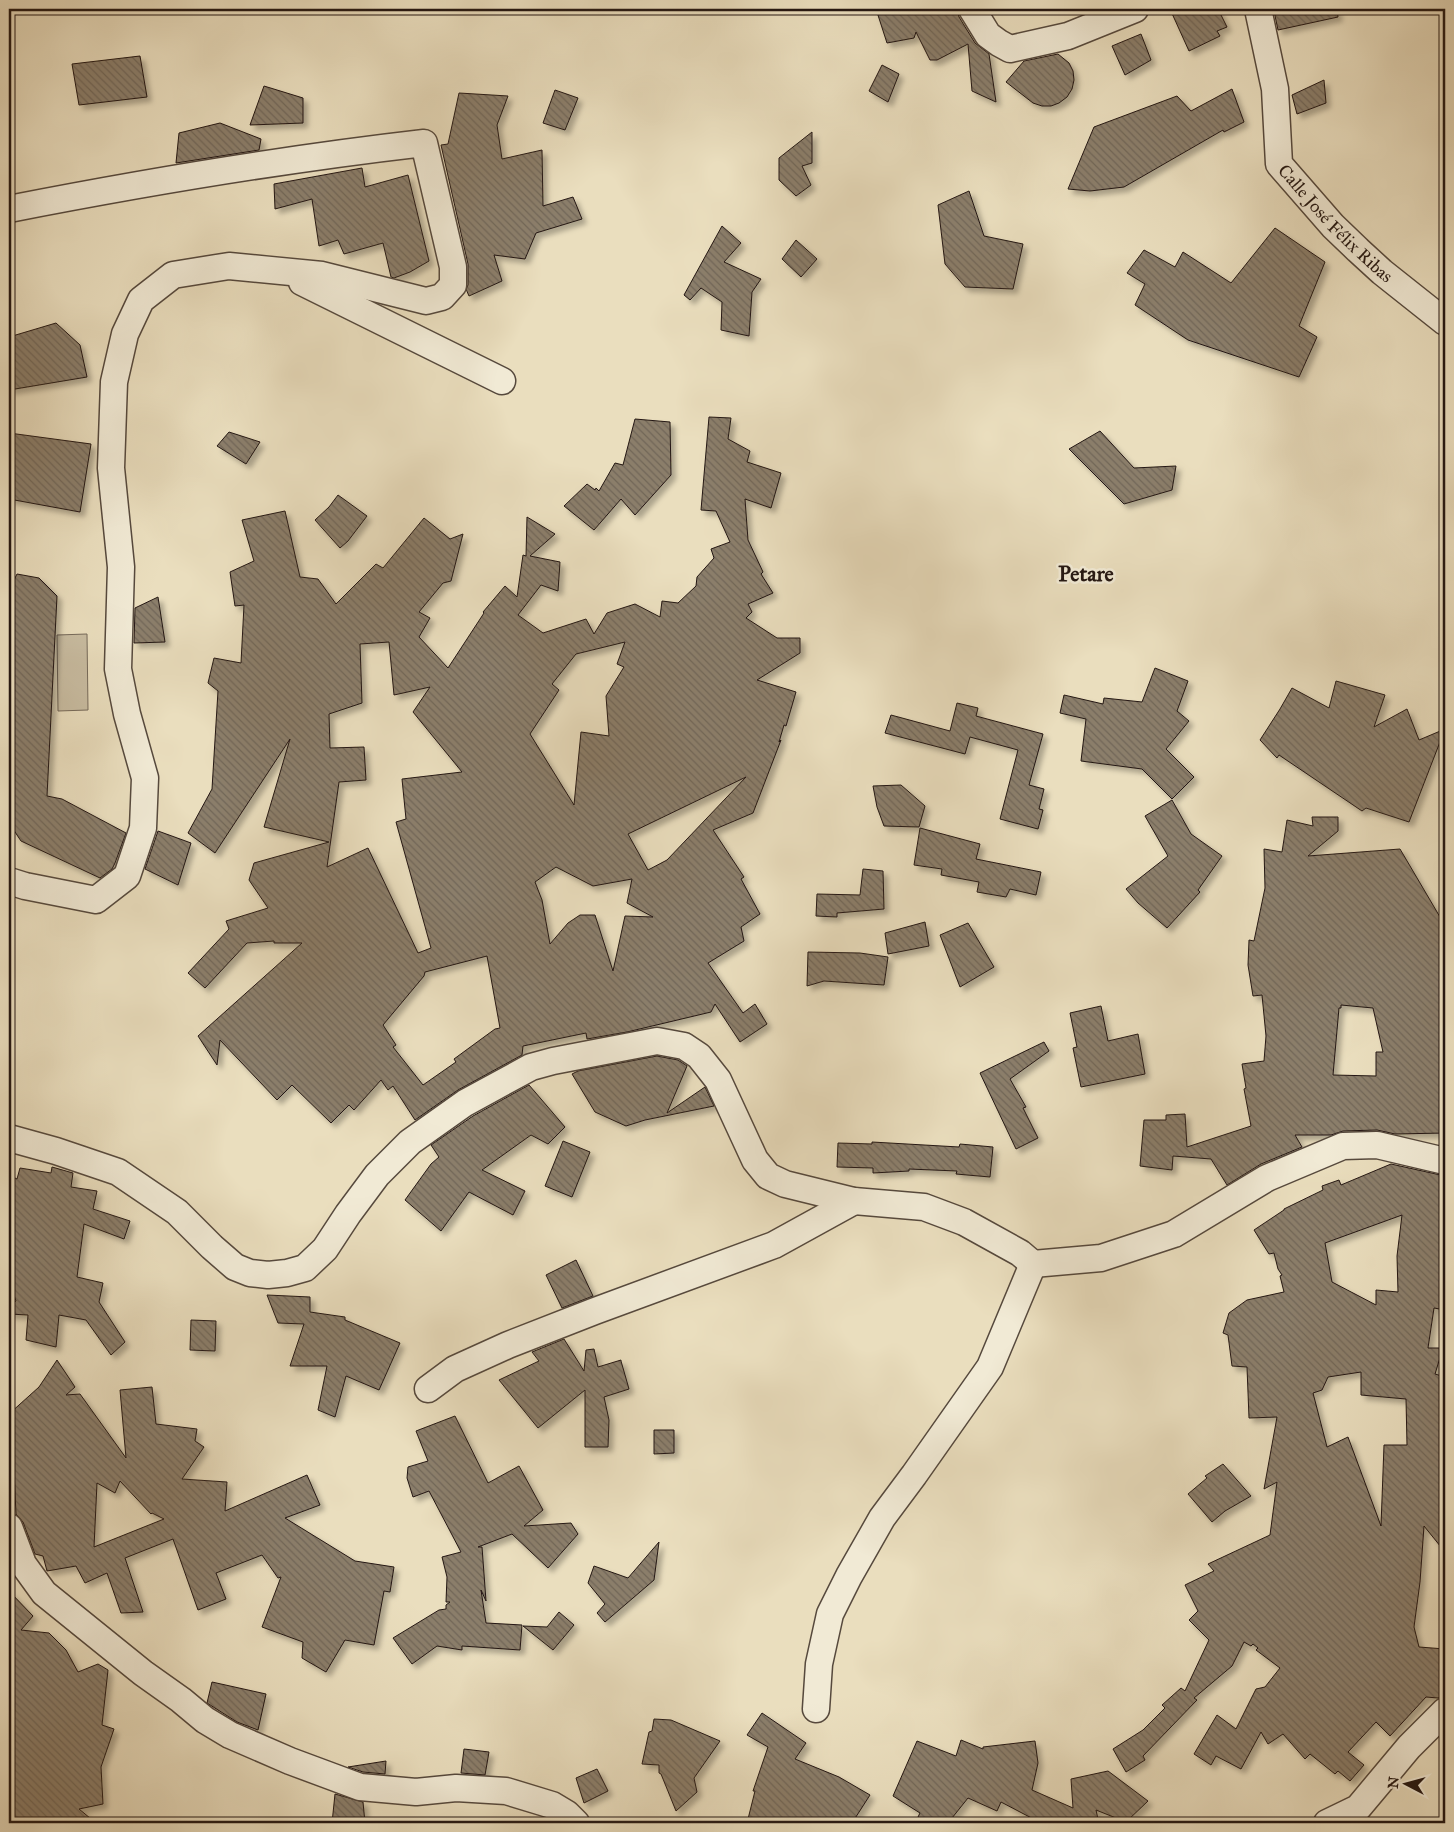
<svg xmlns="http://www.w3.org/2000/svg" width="1454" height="1832" viewBox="0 0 1454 1832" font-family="'IM FELL Great Primer',serif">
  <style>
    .garden { fill: #c8bca1; stroke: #766a5a }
    .building { fill: url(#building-back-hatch); stroke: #241712; fill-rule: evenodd; filter: url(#shadow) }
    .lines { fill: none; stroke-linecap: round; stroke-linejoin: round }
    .street-casing { stroke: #56493d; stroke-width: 29 }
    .street { stroke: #f1ead5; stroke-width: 26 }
    .labels { text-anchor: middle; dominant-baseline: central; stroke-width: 5; stroke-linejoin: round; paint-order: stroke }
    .street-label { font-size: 18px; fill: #241712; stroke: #f1ead5 }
    .district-label { font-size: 22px; font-weight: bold; fill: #241712; stroke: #f1ead5 }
  </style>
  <defs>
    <pattern id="building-back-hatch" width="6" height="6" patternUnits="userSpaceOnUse" patternTransform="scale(1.25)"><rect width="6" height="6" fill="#8b7e6b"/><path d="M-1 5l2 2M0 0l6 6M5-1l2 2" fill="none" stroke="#716657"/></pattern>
    <filter id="shadow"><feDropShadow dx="4.5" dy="4.5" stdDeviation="2.5" flood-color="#0004"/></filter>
  </defs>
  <rect width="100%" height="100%" fill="#eadebe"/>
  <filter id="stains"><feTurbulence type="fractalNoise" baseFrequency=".004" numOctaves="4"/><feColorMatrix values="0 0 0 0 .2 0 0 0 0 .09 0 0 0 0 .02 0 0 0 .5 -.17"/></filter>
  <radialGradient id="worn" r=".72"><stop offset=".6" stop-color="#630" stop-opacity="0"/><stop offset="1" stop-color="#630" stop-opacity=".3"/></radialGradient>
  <!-- garden -->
  <path class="garden" d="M 87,634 L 88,710 L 58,711 L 57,635 Z"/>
  <!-- building -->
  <g class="building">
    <path d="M 876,9 L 957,9 L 959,17 L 975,43 L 989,54 L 996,102 L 972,91 L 968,44 L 937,60 L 930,60 L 916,32 L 914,38 L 887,43 Z"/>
    <path d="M 1170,9 L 1218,9 L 1227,27 L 1217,31 L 1220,36 L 1189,51 Z"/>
    <path d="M 1279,9 L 1337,9 L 1338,17 L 1278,30 L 1274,11 Z"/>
    <path d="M 1141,34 L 1151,60 L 1125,75 L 1112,46 Z"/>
    <path d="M 1058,54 L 1069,63 L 1073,71 L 1074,80 L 1072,89 L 1067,97 L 1059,103 L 1051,106 L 1042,106 L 1033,103 L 1006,82 L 1024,61 Z"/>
    <path d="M 140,56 L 147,97 L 79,105 L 72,64 Z"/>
    <path d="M 882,65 L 899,74 L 888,102 L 869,91 Z"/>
    <path d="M 1324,80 L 1326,103 L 1297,114 L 1292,95 Z"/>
    <path d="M 264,86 L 303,98 L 303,123 L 250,125 Z"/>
    <path d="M 1232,89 L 1244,122 L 1224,132 L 1223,130 L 1124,187 L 1090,191 L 1068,189 L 1094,127 L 1177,96 L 1191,111 Z"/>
    <path d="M 555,90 L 578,98 L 565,130 L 543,123 Z"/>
    <path d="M 459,93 L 508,96 L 497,125 L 502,159 L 542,150 L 543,206 L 573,197 L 582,219 L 536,233 L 525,259 L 494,255 L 502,281 L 469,296 L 466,289 L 468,285 L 468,264 L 441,145 L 448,144 Z"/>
    <path d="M 220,123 L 261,139 L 259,150 L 176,163 L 179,133 Z"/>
    <path d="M 812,132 L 812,163 L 802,166 L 811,185 L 796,196 L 779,180 L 779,158 Z"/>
    <path d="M 362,168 L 365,187 L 408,175 L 429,261 L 410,272 L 394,278 L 391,277 L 383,243 L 344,254 L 338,240 L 319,246 L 312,199 L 275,209 L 274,184 Z"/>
    <path d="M 969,191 L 984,236 L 1023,244 L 1013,289 L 965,287 L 945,264 L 938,205 Z"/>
    <path d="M 722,226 L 741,243 L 724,262 L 761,279 L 752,292 L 749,336 L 721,330 L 722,302 L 701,288 L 690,300 L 684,295 Z"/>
    <path d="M 1275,228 L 1325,262 L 1299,326 L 1317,337 L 1299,377 L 1188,340 L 1135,305 L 1145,284 L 1127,273 L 1144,250 L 1175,267 L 1183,252 L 1231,283 Z"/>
    <path d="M 796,240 L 817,259 L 801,277 L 782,259 Z"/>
    <path d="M 56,323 L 80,345 L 87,377 L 9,390 L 9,337 Z"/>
    <path d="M 709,417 L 731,418 L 728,439 L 750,451 L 747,462 L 781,473 L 771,508 L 745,499 L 748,540 L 763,572 L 761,574 L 773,593 L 748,604 L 752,612 L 746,618 L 777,638 L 800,638 L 800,653 L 757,680 L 796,692 L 786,726 L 784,725 L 779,742 L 781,740 L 753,813 L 713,830 L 744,877 L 741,879 L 760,914 L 741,927 L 744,941 L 708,963 L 743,1013 L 755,1004 L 767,1024 L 740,1042 L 715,1004 L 711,1012 L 627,1032 L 587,1039 L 586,1033 L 523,1046 L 522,1055 L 458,1090 L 415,1120 L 393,1086 L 388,1090 L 381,1080 L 354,1110 L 349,1105 L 331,1123 L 292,1085 L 277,1100 L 220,1040 L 217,1065 L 198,1036 L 302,943 L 274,943 L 274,941 L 247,943 L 205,988 L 188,973 L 229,929 L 226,921 L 268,908 L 249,880 L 254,863 L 329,842 L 264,827 L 290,739 L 215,853 L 188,833 L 212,789 L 218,691 L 208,683 L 214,658 L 241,663 L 244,605 L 235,606 L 230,572 L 254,561 L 242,520 L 285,511 L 300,577 L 318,579 L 336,604 L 376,564 L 383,568 L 424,518 L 450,539 L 463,534 L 451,581 L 443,583 L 419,612 L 430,618 L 419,637 L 448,668 L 484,613 L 483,612 L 505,586 L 517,597 L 523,555 L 526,556 L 527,517 L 555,534 L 530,556 L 560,562 L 558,591 L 541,585 L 518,615 L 543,633 L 586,619 L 594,634 L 607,613 L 635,604 L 660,617 L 662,601 L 678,603 L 696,586 L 697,577 L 714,558 L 711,549 L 730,542 L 716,511 L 701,510 ZM 389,642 L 394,695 L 430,687 L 413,712 L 462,772 L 402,779 L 406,819 L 396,822 L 431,948 L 418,953 L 368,848 L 327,867 L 339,782 L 366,780 L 364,747 L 330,748 L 329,714 L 362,703 L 360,644 ZM 625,642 L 617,664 L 624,667 L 606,696 L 609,736 L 581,732 L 574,805 L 530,734 L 559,690 L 552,684 L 576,654 ZM 746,777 L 667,860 L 648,870 L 628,834 ZM 556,867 L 593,886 L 632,879 L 627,903 L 653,917 L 625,916 L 613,971 L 595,915 L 580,915 L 568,923 L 550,944 L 542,900 L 535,882 ZM 487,956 L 500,1028 L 495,1029 L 454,1059 L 456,1062 L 423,1085 L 393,1047 L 396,1045 L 383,1025 L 424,976 L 425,972 Z"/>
    <path d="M 635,419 L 670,422 L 671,475 L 635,515 L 621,499 L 594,530 L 564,506 L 587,484 L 595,490 L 596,488 L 599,491 L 615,463 L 623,465 Z"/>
    <path d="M 1100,431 L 1134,468 L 1176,466 L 1172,490 L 1124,504 L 1069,449 Z"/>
    <path d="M 229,432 L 260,442 L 246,464 L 217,446 Z"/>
    <path d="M 9,433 L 91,444 L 80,512 L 9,499 Z"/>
    <path d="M 338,495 L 367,516 L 348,541 L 340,548 L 315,520 L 329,507 Z"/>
    <path d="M 17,574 L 39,578 L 57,596 L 47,796 L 62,799 L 126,833 L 115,863 L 112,869 L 100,878 L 21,841 L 9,823 L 9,590 Z"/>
    <path d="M 158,597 L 165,642 L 134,643 L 135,608 Z"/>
    <path d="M 1155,668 L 1188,681 L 1177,711 L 1189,721 L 1166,749 L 1194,777 L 1172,799 L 1142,769 L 1081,761 L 1086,719 L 1060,713 L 1064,695 L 1103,704 L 1104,698 L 1142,702 Z"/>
    <path d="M 1336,681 L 1385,695 L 1374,727 L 1407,709 L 1419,740 L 1445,729 L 1409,822 L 1366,808 L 1362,811 L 1279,755 L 1277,758 L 1260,740 L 1280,709 L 1292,688 L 1329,708 Z"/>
    <path d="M 957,703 L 978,708 L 976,716 L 1043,734 L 1029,785 L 1044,789 L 1039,809 L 1043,810 L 1038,829 L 1000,819 L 1018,750 L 970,737 L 965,754 L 885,733 L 891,715 L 950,731 Z"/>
    <path d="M 901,785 L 925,806 L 919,827 L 884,826 L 877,807 L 873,786 Z"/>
    <path d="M 1172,800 L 1191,834 L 1222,856 L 1198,890 L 1200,892 L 1167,928 L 1138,903 L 1126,889 L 1168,856 L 1145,816 Z"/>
    <path d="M 1312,817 L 1338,817 L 1338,831 L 1308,856 L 1400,849 L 1440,917 L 1445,916 L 1445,1133 L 1395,1134 L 1377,1130 L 1343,1131 L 1331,1135 L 1295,1135 L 1302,1147 L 1261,1164 L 1227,1185 L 1211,1159 L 1173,1156 L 1172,1170 L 1140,1166 L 1144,1120 L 1166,1120 L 1166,1115 L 1185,1114 L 1187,1147 L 1251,1126 L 1244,1089 L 1246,1088 L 1242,1064 L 1264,1061 L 1266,1036 L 1262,995 L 1253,996 L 1248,965 L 1249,940 L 1254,941 L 1265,888 L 1264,849 L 1282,852 L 1287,820 L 1313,826 ZM 1341,1005 L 1373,1008 L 1383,1052 L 1376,1052 L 1376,1076 L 1333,1075 L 1339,1008 L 1341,1008 Z"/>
    <path d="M 920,828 L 980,844 L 976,859 L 1041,872 L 1036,895 L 1010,889 L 1006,897 L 977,892 L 979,882 L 941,875 L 942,869 L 914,865 Z"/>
    <path d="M 158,831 L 191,843 L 178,885 L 145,869 Z"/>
    <path d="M 863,869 L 883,871 L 884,909 L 837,913 L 837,917 L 816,916 L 817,894 L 860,895 Z"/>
    <path d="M 925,922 L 929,946 L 888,954 L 885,933 Z"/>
    <path d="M 968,923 L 994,967 L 960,987 L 940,935 Z"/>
    <path d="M 808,952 L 860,953 L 888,957 L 884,985 L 824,981 L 807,986 Z"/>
    <path d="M 1101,1006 L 1108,1041 L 1138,1034 L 1145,1074 L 1081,1087 L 1073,1048 L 1077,1047 L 1070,1013 Z"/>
    <path d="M 1044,1042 L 1049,1051 L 1010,1079 L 1026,1107 L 1023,1108 L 1038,1138 L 1016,1149 L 980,1073 Z"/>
    <path d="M 657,1056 L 678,1060 L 687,1066 L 667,1113 L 705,1087 L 714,1106 L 645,1120 L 626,1126 L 595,1112 L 572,1074 L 578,1071 Z"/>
    <path d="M 529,1085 L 565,1127 L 548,1144 L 531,1135 L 482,1170 L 525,1191 L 513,1215 L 469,1192 L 441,1231 L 405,1200 L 431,1164 L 439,1157 L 431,1145 L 473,1116 Z"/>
    <path d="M 563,1141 L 590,1152 L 572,1197 L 545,1186 Z"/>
    <path d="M 872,1142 L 959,1147 L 960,1144 L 993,1147 L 990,1177 L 956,1174 L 957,1171 L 909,1169 L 909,1171 L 873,1173 L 873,1168 L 837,1167 L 838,1143 L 872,1144 Z"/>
    <path d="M 1391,1164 L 1445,1176 L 1444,1207 L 1445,1207 L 1445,1310 L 1434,1308 L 1428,1348 L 1443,1348 L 1435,1374 L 1445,1377 L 1445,1552 L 1424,1526 L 1420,1582 L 1414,1627 L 1419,1647 L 1445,1649 L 1445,1696 L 1438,1698 L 1426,1697 L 1390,1736 L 1376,1722 L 1348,1752 L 1364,1765 L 1350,1781 L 1338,1771 L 1335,1774 L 1310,1754 L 1305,1759 L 1283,1734 L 1268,1744 L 1261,1732 L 1241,1769 L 1216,1756 L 1211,1765 L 1194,1754 L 1217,1715 L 1236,1729 L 1256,1689 L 1265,1687 L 1280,1668 L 1256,1650 L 1258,1648 L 1253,1644 L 1251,1646 L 1244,1642 L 1232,1666 L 1194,1698 L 1197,1700 L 1143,1756 L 1145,1760 L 1126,1772 L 1113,1749 L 1143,1730 L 1165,1708 L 1162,1705 L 1181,1688 L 1185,1691 L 1209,1640 L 1189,1620 L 1198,1611 L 1185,1585 L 1214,1571 L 1208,1564 L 1270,1535 L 1277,1482 L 1264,1489 L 1277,1417 L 1249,1418 L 1247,1367 L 1232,1366 L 1228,1335 L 1223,1333 L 1229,1313 L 1247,1300 L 1284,1292 L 1280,1276 L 1282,1275 L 1278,1269 L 1274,1253 L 1269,1254 L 1254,1230 L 1284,1210 L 1284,1209 L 1323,1190 L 1322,1186 L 1339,1180 L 1341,1185 ZM 1402,1215 L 1397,1256 L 1398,1292 L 1376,1290 L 1376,1305 L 1332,1282 L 1325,1243 ZM 1361,1372 L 1361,1395 L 1406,1399 L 1407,1445 L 1384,1445 L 1381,1526 L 1348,1437 L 1327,1447 L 1313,1393 L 1322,1390 L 1328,1377 Z"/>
    <path d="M 52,1167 L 73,1173 L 71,1187 L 97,1191 L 93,1209 L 130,1221 L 124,1239 L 84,1224 L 77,1277 L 103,1283 L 99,1302 L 125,1342 L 111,1355 L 86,1320 L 59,1315 L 56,1347 L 26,1340 L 28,1315 L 9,1314 L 9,1305 L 16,1301 L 9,1282 L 9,1175 L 17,1179 L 20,1168 L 51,1173 Z"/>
    <path d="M 576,1260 L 593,1296 L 562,1308 L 546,1275 Z"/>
    <path d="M 267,1295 L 310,1297 L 310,1312 L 345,1317 L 345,1320 L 400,1343 L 379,1390 L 346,1376 L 335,1417 L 318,1410 L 327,1366 L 290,1366 L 304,1324 L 278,1323 Z"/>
    <path d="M 191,1320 L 216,1321 L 215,1351 L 190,1350 Z"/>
    <path d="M 564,1339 L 584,1371 L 586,1350 L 594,1349 L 598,1367 L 621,1360 L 621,1361 L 629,1389 L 604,1397 L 609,1420 L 608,1447 L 585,1447 L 585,1390 L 538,1428 L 499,1380 L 539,1361 L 532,1352 Z"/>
    <path d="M 57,1360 L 75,1387 L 66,1395 L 80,1394 L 126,1458 L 120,1390 L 152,1387 L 156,1424 L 197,1429 L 195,1441 L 204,1447 L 182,1479 L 227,1482 L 225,1511 L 307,1475 L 320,1505 L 285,1518 L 355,1561 L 394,1567 L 390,1592 L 384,1591 L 374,1645 L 345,1640 L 326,1672 L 302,1658 L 303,1642 L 262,1627 L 281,1577 L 278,1578 L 262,1555 L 216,1573 L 226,1599 L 198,1610 L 173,1539 L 125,1558 L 143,1612 L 121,1613 L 107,1573 L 85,1583 L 76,1566 L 47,1571 L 43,1556 L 35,1554 L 23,1522 L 16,1514 L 14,1471 L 9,1473 L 9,1414 L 39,1387 ZM 120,1481 L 151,1514 L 152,1513 L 164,1519 L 94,1547 L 97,1483 L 115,1493 Z"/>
    <path d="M 455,1416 L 488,1483 L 519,1466 L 543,1510 L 524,1526 L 571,1523 L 578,1534 L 548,1568 L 512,1534 L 478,1547 L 482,1547 L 486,1601 L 481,1590 L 486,1623 L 522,1625 L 520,1650 L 462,1646 L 462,1650 L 437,1646 L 412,1664 L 393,1638 L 439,1610 L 446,1609 L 446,1605 L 450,1602 L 446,1602 L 447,1577 L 442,1557 L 461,1552 L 429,1491 L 413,1497 L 407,1478 L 408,1467 L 428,1461 L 416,1431 Z"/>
    <path d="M 654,1430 L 674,1430 L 674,1453 L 654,1454 Z"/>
    <path d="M 1223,1464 L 1251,1496 L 1225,1511 L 1212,1522 L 1188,1494 L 1207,1478 L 1205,1476 Z"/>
    <path d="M 659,1542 L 654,1580 L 605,1622 L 597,1613 L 605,1604 L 588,1583 L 594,1566 L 628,1578 Z"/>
    <path d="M 9,1591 L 33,1616 L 21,1630 L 49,1633 L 66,1650 L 78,1672 L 98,1664 L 108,1670 L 102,1725 L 114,1729 L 101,1767 L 103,1804 L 79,1809 L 96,1823 L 9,1823 Z"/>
    <path d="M 559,1612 L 574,1625 L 553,1650 L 523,1626 L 547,1627 Z"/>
    <path d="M 212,1682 L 266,1694 L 258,1730 L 237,1722 L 207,1703 Z"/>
    <path d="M 762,1713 L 806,1743 L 795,1759 L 839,1777 L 870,1795 L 852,1823 L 747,1823 L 755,1791 L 753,1791 L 768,1747 L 747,1735 Z"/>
    <path d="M 654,1719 L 671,1720 L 720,1741 L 694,1778 L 697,1792 L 676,1811 L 661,1774 L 659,1773 L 659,1765 L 642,1764 L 649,1732 L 652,1731 Z"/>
    <path d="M 961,1740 L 983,1749 L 983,1747 L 1035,1741 L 1038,1763 L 1032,1790 L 1073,1808 L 1071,1779 L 1108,1771 L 1148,1801 L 1126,1822 L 1096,1810 L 1098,1819 L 1107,1823 L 1041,1823 L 1001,1802 L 997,1811 L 968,1798 L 948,1823 L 931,1823 L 918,1817 L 920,1813 L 893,1796 L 917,1741 L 956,1756 Z"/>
    <path d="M 464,1749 L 489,1752 L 485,1775 L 461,1773 Z"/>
    <path d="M 386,1761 L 385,1774 L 363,1772 L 348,1767 Z"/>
    <path d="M 597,1769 L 608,1791 L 584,1803 L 576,1778 Z"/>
    <path d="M 335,1794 L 363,1802 L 365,1823 L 332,1823 Z"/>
  </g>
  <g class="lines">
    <defs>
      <g id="street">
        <path d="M 972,9 L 988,35 L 999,43 L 1010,49 L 1068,36 L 1135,9"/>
        <path id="s1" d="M 1258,9 L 1275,89 L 1279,164 L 1333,226 L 1358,250 L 1382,272 L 1445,322"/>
        <path d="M 9,209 C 147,182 285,159 424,143 L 453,267 L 453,285 L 442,297 L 426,301 L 322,275 L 229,266 L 173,275 L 141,300 L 125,334 L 114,382 L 111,468 L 121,567 L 118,669 L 127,714 L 145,778 L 143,828 L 127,876 L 96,900 L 25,886 L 9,881"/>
        <path d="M 302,282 L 502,381"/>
        <path d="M 9,1138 L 56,1151 L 118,1172 L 177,1212 L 212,1247 L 235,1267 L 250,1273 L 268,1275 L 287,1273 L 305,1268 L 325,1249 L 348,1214 L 377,1175 L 410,1142 L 465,1103 L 531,1067 L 553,1061 L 657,1041 L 684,1046 L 699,1056 L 718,1080 L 755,1160 L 768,1176 L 785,1184 L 854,1201 L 924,1207 L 964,1222 L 1020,1253 L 1033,1264 L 1101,1258 L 1174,1234 L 1267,1178 L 1343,1146 L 1377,1145 L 1445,1161"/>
        <path d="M 428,1389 L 455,1369 L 508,1345 L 595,1311 L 774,1245 L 854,1201"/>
        <path d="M 9,1527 L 23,1564 L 44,1593 L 143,1673 L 181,1700 L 205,1720 L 230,1735 L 290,1761 L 360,1787 L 416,1792 L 456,1788 L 506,1791 L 552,1805 L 567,1814 L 576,1823"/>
        <path d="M 816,1709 L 819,1664 L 830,1614 L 849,1576 L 882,1518 L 914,1475 L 990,1367 L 1033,1264"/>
        <path d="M 1327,1823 L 1358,1808 L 1409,1747 L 1445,1711"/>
      </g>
    </defs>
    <!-- street casing -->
    <use href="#street" class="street-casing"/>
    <!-- street -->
    <use href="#street" class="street"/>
  </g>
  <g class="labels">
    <!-- street labels -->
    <g class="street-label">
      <text stroke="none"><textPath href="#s1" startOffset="239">Calle José Félix Ribas</textPath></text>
    </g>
    <!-- district labels -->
    <g class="district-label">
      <text x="1086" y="573">Petare</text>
    </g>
  </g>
  <!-- margin -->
  <rect width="1454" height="1832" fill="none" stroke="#eadebe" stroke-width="30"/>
  <rect x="10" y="10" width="1434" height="1812" fill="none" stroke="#241712" stroke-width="2.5"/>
  <rect x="15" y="15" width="1424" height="1802" fill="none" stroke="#241712"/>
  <!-- north arrow -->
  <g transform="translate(1406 1784) rotate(276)" stroke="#f1ead5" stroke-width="4" paint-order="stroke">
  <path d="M0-4L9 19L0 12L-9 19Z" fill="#241712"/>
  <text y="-8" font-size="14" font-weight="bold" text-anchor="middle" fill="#241712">N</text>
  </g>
  <rect width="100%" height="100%" filter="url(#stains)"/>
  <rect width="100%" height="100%" fill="url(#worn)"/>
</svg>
